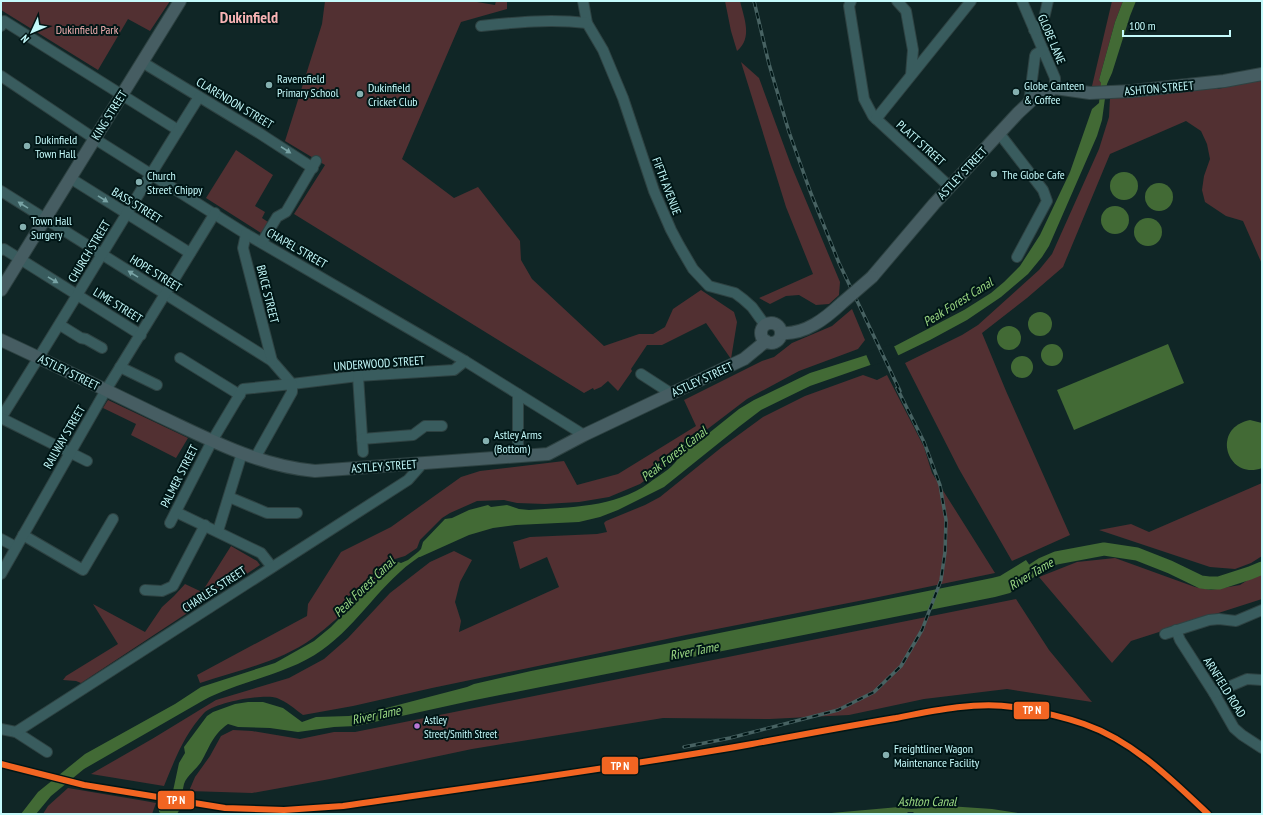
<svg xmlns="http://www.w3.org/2000/svg" width="1263" height="815" viewBox="0 0 1263 815" font-family="'PT Sans Narrow',sans-serif">
  <style>
    .green { fill: #523032 }
    .water { fill: #426a35 }
    .pier { fill: #102626 }
    .lines { fill: none; stroke-linecap: round; stroke-linejoin: round }
    .river { stroke: #426a35; stroke-width: 13 }
    .minor-casing { stroke: #2e4242; stroke-width: 12 }
    .major-casing { stroke: #2e4242; stroke-width: 14 }
    .minor { stroke: #395c5e; stroke-width: 10 }
    .major { stroke: #465d62; stroke-width: 12 }
    .rail-casing { stroke: #476262; stroke-width: 3.5 }
    .rail { stroke: #001616; stroke-width: 2; stroke-dasharray: 6; stroke-linecap: butt }
    .major-bridge-casing { stroke: #2e4242; stroke-width: 14; stroke-linecap: butt }
    .major-bridge { stroke: #465d62; stroke-width: 12 }
    .rail-1-casing { stroke: #001616; stroke-width: 9 }
    .rail-1 { stroke: #f26522; stroke-width: 6 }
    .oneway { fill: #78a3a5 }
    .poi-dot { fill: #85b0b0; stroke: #001616; stroke-width: 1.5 }
    .bus-dot { fill: #ba77d6; stroke: #001616; stroke-width: 1.5 }
    .labels { text-anchor: middle; dominant-baseline: central; stroke-width: 4; stroke-linejoin: round; paint-order: stroke }
    .bus-label { font-size: 11px; fill: #c4fafb; stroke: #001616; text-anchor: start }
    .park-label { font-size: 12px; fill: #f4b1b3; stroke: #001616 }
    .street-label { font-size: 12px; fill: #c4fafb; stroke: #001616 }
    .poi-label { font-size: 12px; fill: #c4fafb; stroke: #001616; text-anchor: start }
    .water-label { font-size: 13px; font-style: italic; fill: #9bd883; stroke: #001616 }
    .district-label { font-size: 16px; font-weight: bold; fill: #f7b3b4; stroke: #001616 }
    .line-badge { stroke: #001616; stroke-width: 1.5 }
    .badge-label { font-size: 11px; text-anchor: middle; font-weight: bold; fill: #fff }
  </style>
  <rect width="100%" height="100%" fill="#102626"/>
  <!-- green -->
  <g class="green">
    <path d="M 1,1 L 170,1 L 150,31 L 128,19 L 98,70 L 1,10 Z"/>
    <path d="M 325,1 L 471,1 L 495,5 L 496,1 L 507,1 L 507,9 L 461,22 L 402,159 L 454,198 L 478,187 L 520,241 L 521,260 L 532,279 L 604,346 L 639,334 L 653,334 L 665,327 L 673,309 L 701,290 L 734,312 L 737,322 L 731,359 L 706,323 L 662,345 L 647,345 L 631,369 L 632,371 L 618,391 L 608,381 L 601,387 L 594,390 L 593,388 L 584,393 L 294,214 L 325,165 L 285,141 L 322,24 Z"/>
    <path d="M 725,1 L 740,1 C 744,18 753,38 737,51 L 731,31 Z"/>
    <path d="M 1112,1 L 1123,1 L 1115,22 L 1099,80 L 1101,83 L 1101,86 L 1092,86 Z"/>
    <path d="M 741,62 L 759,78 L 791,165 L 840,282 L 839,295 L 829,304 L 816,305 L 799,295 L 786,296 L 770,304 L 759,298 L 813,274 L 786,207 Z"/>
    <path d="M 1262,79 L 1262,264 L 1243,221 L 1226,216 L 1205,202 L 1202,190 L 1204,176 L 1210,159 L 1207,144 L 1201,131 L 1186,121 L 1110,154 L 1063,267 L 1027,298 L 982,333 L 1006,391 L 1070,535 L 1012,561 L 959,469 L 905,363 L 962,335 L 978,325 L 1039,270 L 1052,254 L 1099,149 L 1109,117 L 1110,98 L 1211,83 L 1218,89 Z"/>
    <path d="M 236,150 L 273,175 L 255,206 L 265,212 L 262,218 L 268,222 L 261,233 L 206,198 Z"/>
    <path d="M 852,309 L 865,340 L 858,349 L 799,371 L 747,399 L 705,431 L 693,434 L 675,454 L 671,461 L 640,484 L 609,497 L 579,502 L 545,504 L 517,503 L 504,500 L 477,501 L 450,513 L 442,518 L 420,540 L 417,548 L 405,556 L 395,559 C 368,585 344,616 313,638 C 280,662 239,670 200,683 L 197,675 L 307,616 L 308,604 L 341,552 L 391,527 L 461,477 L 480,471 L 564,461 L 577,485 L 618,474 L 696,426 L 684,400 L 762,361 L 774,357 L 792,343 L 832,326 Z"/>
    <path d="M 863,375 L 877,380 L 887,375 L 924,447 L 932,473 L 995,573 L 874,598 L 686,635 L 432,688 L 353,706 L 303,715 C 295,709 287,702 277,698 C 264,693 213,703 204,713 C 184,735 175,759 164,786 L 91,774 L 152,739 L 216,700 L 289,678 L 324,659 L 348,638 L 390,593 L 430,562 L 454,551 L 472,560 L 460,582 L 455,602 L 461,621 L 459,632 L 559,587 L 547,557 L 520,569 L 513,542 L 530,537 L 597,534 L 607,532 L 604,523 L 606,521 L 645,505 L 660,497 L 722,447 L 763,417 L 805,396 Z"/>
    <path d="M 108,400 L 188,438 L 176,458 L 131,435 L 136,424 L 103,408 Z"/>
    <path d="M 1262,483 L 1262,556 L 1251,563 L 1235,569 L 1210,567 L 1099,530 L 1131,524 L 1149,532 Z"/>
    <path d="M 231,546 L 257,561 L 260,565 L 81,683 L 76,681 L 63,680 L 66,676 L 118,644 L 93,604 L 145,632 L 162,607 L 174,596 L 185,584 L 202,592 Z"/>
    <path d="M 1115,558 L 1195,587 L 1211,590 L 1240,585 L 1262,571 L 1262,599 L 1131,641 L 1112,663 L 1039,577 L 1077,562 Z"/>
    <path d="M 1016,599 L 1049,650 L 1092,702 L 1007,689 L 924,699 L 849,715 L 770,719 L 663,718 L 472,749 L 330,779 L 252,793 L 189,791 L 195,777 L 210,756 L 221,736 L 233,730 L 252,731 L 300,739 L 334,732 L 355,732 Z"/>
    <path d="M 68,788 L 145,801 L 156,803 L 152,814 L 43,814 L 48,806 Z"/>
  </g>
  <!-- water -->
  <g class="water">
    <path d="M 1123,1 L 1136,1 L 1130,16 L 1112,73 L 1107,84 L 1102,120 L 1097,136 L 1049,246 L 1042,257 L 1028,274 L 1001,297 L 967,320 L 930,340 L 899,355 L 810,386 L 761,410 L 740,426 L 664,487 L 618,510 L 600,517 L 579,522 L 516,525 L 493,528 L 469,535 L 420,557 L 419,557 C 381,582 359,624 322,650 C 287,675 242,680 204,700 L 84,769 L 51,796 L 36,814 L 21,814 L 38,792 L 85,754 L 175,704 L 201,687 L 275,663 L 314,641 L 331,627 L 387,570 L 398,562 L 401,563 L 408,560 L 418,552 L 421,549 L 423,542 L 445,519 L 452,518 L 469,510 L 488,505 L 491,507 L 507,505 L 519,509 L 529,510 C 570,507 614,508 649,483 C 658,476 671,469 677,460 C 680,456 678,458 679,454 C 681,449 689,441 693,438 C 696,435 700,438 704,437 L 739,409 L 754,400 L 810,373 L 895,346 L 964,310 L 991,293 L 1004,282 L 1020,266 L 1040,235 L 1070,172 L 1092,109 L 1099,103 L 1101,83 L 1099,80 L 1115,22 Z"/>
    <circle cx="1124" cy="186" r="14"/>
    <circle cx="1159" cy="197" r="14"/>
    <circle cx="1115" cy="220" r="14"/>
    <circle cx="1148" cy="232" r="14"/>
    <circle cx="1040" cy="324" r="12"/>
    <circle cx="1009" cy="338" r="12"/>
    <circle cx="1052" cy="355" r="11"/>
    <path d="M 1168,344 L 1184,383 L 1074,430 L 1057,390 Z"/>
    <circle cx="1022" cy="367" r="11"/>
    <path d="M 1250,420 L 1262,423 L 1262,468 C 1227,481 1210,428 1250,420 Z"/>
    <path d="M 1026,560 L 1035,573 L 1010,593 L 995,597 L 470,701 L 356,726 L 334,727 L 298,732 L 270,728 L 238,727 L 228,724 C 212,735 210,747 201,762 C 196,770 187,775 184,784 C 181,795 184,804 177,814 L 162,814 L 159,812 L 159,810 L 167,802 L 173,791 L 179,763 L 185,753 L 184,747 L 207,716 L 213,712 L 235,704 L 248,702 L 263,702 L 283,708 L 302,722 L 316,717 L 349,716 L 371,712 L 467,687 L 474,684 L 531,671 L 992,578 L 1000,576 Z"/>
    <path d="M 948,806 L 992,809 L 1025,814 L 915,814 L 913,812 L 908,812 L 906,814 L 820,814 L 899,807 L 911,809 Z"/>
  </g>
  <!-- pier -->
  <path class="pier" d="M 893,344 L 899,357 L 871,366 L 865,352 Z"/>
  <g class="lines">
    <!-- river -->
    <path class="river" d="M 1019,579 L 1042,564 L 1056,558 L 1104,549 L 1137,554 L 1170,567 L 1201,582 L 1209,583 L 1219,583 L 1250,573 L 1262,568"/>
    <defs>
      <g id="minor">
        <path d="M 583,1 L 587,23 L 603,50 L 623,98 L 654,191 L 671,230 L 679,245 L 693,269 L 709,286 L 735,293 L 743,299 L 752,307 L 765,325"/>
        <path d="M 851,1 L 849,6 L 864,99 L 873,116 L 950,187"/>
        <path d="M 897,1 L 906,11 L 913,50 L 911,75"/>
        <path d="M 1022,1 L 1055,78 L 1055,88"/>
        <path d="M 1,26 L 4,21 L 178,130"/>
        <path d="M 481,26 C 517,22 551,19 587,23"/>
        <path d="M 1034,30 C 1045,24 1045,12 1048,1"/>
        <path d="M 142,62 L 259,133 L 313,168"/>
        <path d="M 1,76 L 95,139 L 246,234 L 465,361 L 584,435"/>
        <path d="M 1029,103 L 1035,56 L 1036,54 L 1043,50"/>
        <path d="M 876,119 L 971,1"/>
        <path d="M 999,133 L 1043,190 L 1047,201 L 1017,257"/>
        <path d="M 70,178 L 190,253"/>
        <path d="M 1,191 L 272,361 L 292,384 L 358,376 L 454,370 L 465,361"/>
        <path d="M 246,234 L 243,248 L 272,361"/>
        <path d="M 262,242 L 277,217 L 286,212 L 316,161"/>
        <path d="M 1,250 L 4,249 L 141,335"/>
        <path d="M 60,325 L 81,338 L 86,339 L 102,348"/>
        <path d="M 180,358 L 240,395"/>
        <path d="M 120,367 L 157,385"/>
        <path d="M 641,374 L 672,394"/>
        <path d="M 358,376 L 363,452"/>
        <path d="M 518,394 L 518,456"/>
        <path d="M 1,418 C 68,312 132,203 199,97"/>
        <path d="M 1,418 L 87,461"/>
        <path d="M 362,439 L 413,435 L 425,426 L 442,426"/>
        <path d="M 229,497 L 267,513 L 297,513"/>
        <path d="M 176,512 L 261,553 L 272,567"/>
        <path d="M 170,523 L 212,441 L 243,389 L 292,384 L 292,392 L 255,458"/>
        <path d="M 218,531 L 242,453"/>
        <path d="M 23,535 L 83,570 L 113,519"/>
        <path d="M 1,539 L 16,547"/>
        <path d="M 1,574 L 106,390 L 215,213"/>
        <path d="M 145,590 L 162,591 L 173,586 L 205,525"/>
        <path d="M 1176,630 L 1180,640 L 1214,693 L 1234,728 L 1242,735 L 1262,748"/>
        <path d="M 1165,634 L 1209,620 L 1219,619 L 1236,621 L 1262,610"/>
        <path d="M 1214,693 L 1247,679 L 1262,680"/>
        <path d="M 1,729 L 16,732 L 47,752"/>
        <path d="M 16,732 L 408,480 L 423,463"/>
      </g>
      <g id="major">
        <path d="M 872,277 L 934,204 L 1018,113 L 1033,99 L 1055,88 L 1090,93 L 1132,91 L 1224,81 L 1262,74"/>
        <path d="M 1,290 L 180,1"/>
        <circle cx="771" cy="333" r="10"/>
        <path d="M 781,333 C 805,335 826,318 842,303"/>
        <path d="M 1,340 C 53,364 104,389 155,414 C 206,438 258,466 315,471 L 548,454 L 584,435 L 744,359 L 766,341"/>
      </g>
    </defs>
    <!-- minor casing -->
    <use href="#minor" class="minor-casing"/>
    <!-- major casing -->
    <use href="#major" class="major-casing"/>
    <!-- minor -->
    <use href="#minor" class="minor"/>
    <!-- major -->
    <use href="#major" class="major"/>
    <defs>
      <g id="rail">
        <path d="M 754,1 L 769,64 L 789,132 L 810,191 L 839,263 L 900,391"/>
        <path d="M 684,747 L 730,738 L 838,710 L 874,692 L 901,666 L 922,630 L 941,580 L 945,552 L 946,520 L 940,485 L 924,442 L 897,388"/>
      </g>
    </defs>
    <!-- rail casing -->
    <use href="#rail" class="rail-casing"/>
    <!-- rail -->
    <use href="#rail" class="rail"/>
    <defs>
      <path id="major-bridge" d="M 842,303 L 872,277"/>
    </defs>
    <!-- major-bridge casing -->
    <use href="#major-bridge" class="major-bridge-casing"/>
    <!-- major-bridge -->
    <use href="#major-bridge" class="major-bridge"/>
    <defs>
      <path id="rail-1" d="M 1,764 L 84,785 L 225,808 L 284,810 L 343,806 C 480,786 617,768 752,744 C 800,735 848,726 896,718 C 931,711 977,701 1013,707 C 1037,711 1061,716 1084,724 C 1133,741 1171,779 1208,814"/>
    </defs>
    <!-- rail-1 casing -->
    <use href="#rail-1" class="rail-1-casing"/>
    <!-- rail-1 -->
    <use href="#rail-1" class="rail-1"/>
  </g>
  <!-- one-way arrows -->
  <defs><path id="oneway-solid" d="M-6-.8H1V-3.2L6.5 0L1 3.2V.8H-6Z"/></defs>
  <g class="oneway">
    <use href="#oneway-solid" transform="translate(286 150) rotate(33)"/>
    <use href="#oneway-solid" transform="translate(103 199) rotate(32)"/>
    <use href="#oneway-solid" transform="translate(23 205) rotate(-148)"/>
    <use href="#oneway-solid" transform="translate(133 274) rotate(-148)"/>
    <use href="#oneway-solid" transform="translate(53 280) rotate(31)"/>
  </g>
  <!-- markers -->
  <g class="poi-dot">
    <circle cx="269" cy="85" r="4"/>
    <circle cx="1016" cy="92" r="4"/>
    <circle cx="360" cy="94" r="4"/>
    <circle cx="27" cy="146" r="4"/>
    <circle cx="994" cy="174" r="4"/>
    <circle cx="139" cy="182" r="4"/>
    <circle cx="23" cy="227" r="4"/>
    <circle cx="486" cy="441" r="4"/>
    <circle cx="886" cy="755" r="4"/>
  </g>
  <circle class="bus-dot" cx="417" cy="726" r="3.5"/>
  <g class="labels">
    <!-- bus labels -->
    <g class="bus-label">
      <text x="424" y="720">Astley<tspan x="424" dy="14">Street/Smith Street</tspan></text>
    </g>
    <!-- park labels -->
    <g class="park-label">
      <text x="87" y="29">Dukinfield Park</text>
    </g>
    <!-- street labels -->
    <g class="street-label">
      <text transform="translate(1052 39) rotate(67)">GLOBE LANE</text>
      <text transform="translate(1159 88) rotate(-5)">ASHTON STREET</text>
      <text transform="translate(235 103) rotate(31)">CLARENDON STREET</text>
      <text transform="translate(109 115) rotate(-58)">KING STREET</text>
      <text transform="translate(921 143) rotate(42)">PLATT STREET</text>
      <text transform="translate(962 173) rotate(-47)">ASTLEY STREET</text>
      <text transform="translate(667 186) rotate(69)">FIFTH AVENUE</text>
      <text transform="translate(137 205) rotate(32)">BASS STREET</text>
      <text transform="translate(297 248) rotate(30)">CHAPEL STREET</text>
      <text transform="translate(89 251) rotate(-59)">CHURCH STREET</text>
      <text transform="translate(156 273) rotate(32)">HOPE STREET</text>
      <text transform="translate(268 294) rotate(76)">BRICE STREET</text>
      <text transform="translate(118 305) rotate(32)">LIME STREET</text>
      <text transform="translate(379 363) rotate(-4)">UNDERWOOD STREET</text>
      <text transform="translate(69 372) rotate(26)">ASTLEY STREET</text>
      <text transform="translate(702 379) rotate(-25)">ASTLEY STREET</text>
      <text transform="translate(64 437) rotate(-60)">RAILWAY STREET</text>
      <text transform="translate(384 466) rotate(-4)">ASTLEY STREET</text>
      <text transform="translate(179 476) rotate(-63)">PALMER STREET</text>
      <text transform="translate(214 589) rotate(-33)">CHARLES STREET</text>
      <text transform="translate(1225 687) rotate(58)">ARNFIELD ROAD</text>
    </g>
    <!-- poi labels -->
    <g class="poi-label">
      <text x="277" y="78">Ravensfield<tspan x="277" dy="14">Primary School</tspan></text>
      <text x="1024" y="85">Globe Canteen<tspan x="1024" dy="14">&amp; Coffee</tspan></text>
      <text x="368" y="87">Dukinfield<tspan x="368" dy="14">Cricket Club</tspan></text>
      <text x="35" y="139">Dukinfield<tspan x="35" dy="14">Town Hall</tspan></text>
      <text x="1002" y="174">The Globe Cafe</text>
      <text x="147" y="175">Church<tspan x="147" dy="14">Street Chippy</tspan></text>
      <text x="31" y="220">Town Hall<tspan x="31" dy="14">Surgery</tspan></text>
      <text x="494" y="434">Astley Arms<tspan x="494" dy="14">(Bottom)</tspan></text>
      <text x="894" y="748">Freightliner Wagon<tspan x="894" dy="14">Maintenance Facility</tspan></text>
    </g>
    <!-- water labels -->
    <g class="water-label">
      <text transform="translate(958 302) rotate(-32)">Peak Forest Canal</text>
      <text transform="translate(674 454) rotate(-38)">Peak Forest Canal</text>
      <text transform="translate(1031 574) rotate(-31)">River Tame</text>
      <text transform="translate(364 587) rotate(-44)">Peak Forest Canal</text>
      <text transform="translate(694 651) rotate(-11)">River Tame</text>
      <text transform="translate(376 715) rotate(-12)">River Tame</text>
      <text x="927" y="801">Ashton Canal</text>
    </g>
    <!-- district labels -->
    <g class="district-label">
      <text x="249" y="17">Dukinfield</text>
    </g>
  </g>
  <g class="line-badge">
    <rect x="1013" y="701" width="37" height="19" rx="4" fill="#f26522"/>
    <rect x="601" y="756" width="38" height="19" rx="4" fill="#f26522"/>
    <rect x="157" y="790" width="38" height="20" rx="4" fill="#f26522"/>
  </g>
  <g class="badge-label">
    <text x="1032" y="714">TP N</text>
    <text x="620" y="770">TP N</text>
    <text x="176" y="804">TP N</text>
  </g>
  <!-- border -->
  <rect width="1263" height="815" fill="none" stroke="#c4fafb" stroke-width="4"/>
  <!-- north arrow -->
  <g transform="translate(32 32) rotate(226)" stroke="#001616" stroke-width="3" paint-order="stroke">
  <path d="M0-3L7 15L0 10L-7 15Z" fill="#c4fafb"/>
  <text y="-6" font-size="11" font-weight="bold" text-anchor="middle" fill="#c4fafb">N</text>
  </g>
  <!-- scale -->
  <path d="M1123 30v6h107v-6" fill="none" stroke="#c4fafb" stroke-width="2"/>
  <text x="1129" y="30" font-size="12" fill="#c4fafb" stroke="#001616" stroke-width="3" paint-order="stroke">100 m</text>
</svg>
